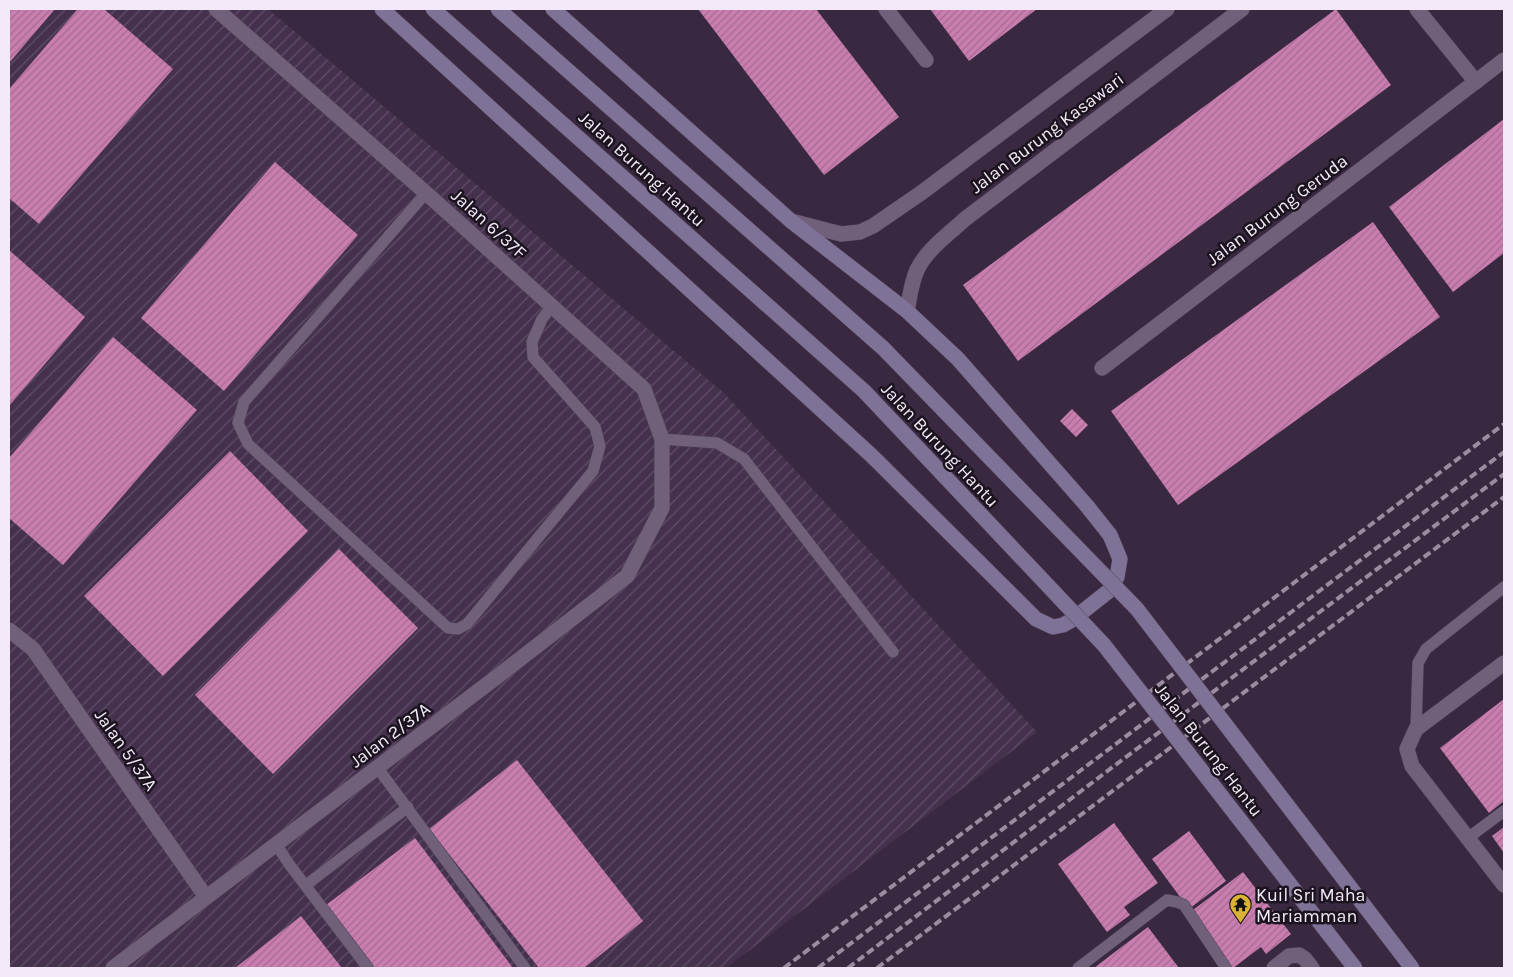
<svg xmlns="http://www.w3.org/2000/svg" width="1513" height="977" viewBox="0 0 1513 977" font-family="Karla,sans-serif">
  <style>
    .industrial { fill: url(#industrial-furrows) }
    .building { fill: url(#building-hatch) }
    .lines { fill: none; stroke-linecap: round; stroke-linejoin: round }
    .service-casing { stroke: #524458; stroke-width: 12 }
    .minor-casing { stroke: #524458; stroke-width: 16 }
    .tertiary-casing { stroke: #524458; stroke-width: 16 }
    .secondary-casing { stroke: #524458; stroke-width: 16 }
    .service { stroke: #71607a; stroke-width: 11 }
    .minor { stroke: #71607a; stroke-width: 15 }
    .tertiary { stroke: #71607a; stroke-width: 15 }
    .secondary { stroke: #7f7297; stroke-width: 15 }
    .rail { stroke: #9a8da0; stroke-width: 4; stroke-dasharray: 8 4; stroke-linecap: butt }
    .secondary-bridge-casing { stroke: #524458; stroke-width: 16; stroke-linecap: butt }
    .secondary-bridge { stroke: #7f7297; stroke-width: 15 }
    .labels { text-anchor: middle; dominant-baseline: central; stroke-width: 5; stroke-linejoin: round; paint-order: stroke }
    .street-label { font-size: 18px; fill: #f3e9f8; stroke: #1b141f }
    .poi-label { font-size: 18px; fill: #f3e9f8; stroke: #1b141f; text-anchor: start }
  </style>
  <defs>
    <pattern id="industrial-furrows" width="10" height="10" patternUnits="userSpaceOnUse" patternTransform="scale(1.25)"><rect width="10" height="10" fill="#45314d"/><path d="M-1 1l2-2M0 10L10 0M9 11l2-2" fill="none" stroke="#604f67"/></pattern>
    <pattern id="building-hatch" width="6" height="6" patternUnits="userSpaceOnUse" patternTransform="scale(1.25)"><rect width="6" height="6" fill="#ca7daf"/><path d="M-1 1l2-2M0 6l6-6M5 7l2-2" fill="none" stroke="#a36c91"/></pattern>
  </defs>
  <rect width="100%" height="100%" fill="#382840"/>
  <!-- industrial -->
  <path class="industrial" d="M 9,9 L 268,9 L 724,393 L 1037,732 L 726,968 L 9,968 Z"/>
  <!-- building -->
  <g class="building">
    <path d="M 9,9 L 55,9 L 9,63 Z"/>
    <path d="M 78,9 L 104,9 L 173,69 L 39,224 L 9,198 L 9,89 Z"/>
    <path d="M 698,9 L 816,9 L 899,117 L 824,175 Z"/>
    <path d="M 930,9 L 1037,9 L 969,61 Z"/>
    <path d="M 1336,9 L 1391,85 L 1018,361 L 963,285 Z"/>
    <path d="M 1504,119 L 1504,253 L 1453,292 L 1389,207 Z"/>
    <path d="M 275,162 L 358,235 L 224,391 L 141,318 Z"/>
    <path d="M 1373,222 L 1440,317 L 1178,505 L 1111,411 Z"/>
    <path d="M 9,250 L 85,317 L 9,406 Z"/>
    <path d="M 113,337 L 197,410 L 63,565 L 9,518 L 9,458 Z"/>
    <path d="M 1072,409 L 1088,425 L 1076,437 L 1060,421 Z"/>
    <path d="M 230,451 L 308,531 L 163,676 L 84,596 Z"/>
    <path d="M 339,549 L 418,628 L 273,774 L 195,695 Z"/>
    <path d="M 1504,699 L 1504,801 L 1489,813 L 1440,748 Z"/>
    <path d="M 517,760 L 643,921 L 584,968 L 539,968 L 429,829 Z"/>
    <path d="M 1114,823 L 1158,883 L 1124,907 L 1130,915 L 1107,932 L 1058,864 Z"/>
    <path d="M 1504,827 L 1504,853 L 1492,836 Z"/>
    <path d="M 1189,831 L 1226,881 L 1189,909 L 1152,859 Z"/>
    <path d="M 415,838 L 513,968 L 374,968 L 326,905 Z"/>
    <path d="M 1243,872 L 1291,934 L 1266,954 L 1261,947 L 1233,968 L 1231,968 L 1189,913 Z"/>
    <path d="M 301,916 L 342,968 L 235,968 Z"/>
    <path d="M 1148,927 L 1179,968 L 1094,968 L 1124,945 Z"/>
  </g>
  <g class="lines">
    <defs>
      <g id="service">
        <path d="M 426,193 L 244,402 L 238,423 L 248,444 L 448,628 L 458,629 L 467,624 L 593,471 L 600,446 L 595,427 L 533,357 L 532,342 L 542,319 L 552,306"/>
        <path d="M 662,439 L 717,443 L 744,459 L 893,652"/>
        <path d="M 1416,729 L 1418,663 L 1426,649 L 1504,587"/>
        <path d="M 377,767 L 525,968"/>
        <path d="M 1468,838 L 1504,811"/>
        <path d="M 276,844 L 289,864 L 368,968"/>
        <path d="M 306,885 L 408,807"/>
        <path d="M 1078,968 L 1167,900 L 1177,902 L 1184,905 L 1226,968"/>
      </g>
      <g id="minor">
        <path d="M 886,9 L 926,60"/>
        <path d="M 1417,9 L 1476,82"/>
        <path d="M 1102,368 L 1504,60"/>
        <path d="M 9,630 L 33,649 L 206,897"/>
        <path d="M 1504,663 L 1416,729 L 1407,749 L 1412,766 L 1504,885"/>
        <path d="M 113,968 L 498,676 L 627,576 L 662,508 L 662,439 L 644,389 L 426,193 L 216,9"/>
        <path d="M 1274,968 L 1289,956 L 1299,955 L 1305,959 L 1312,968"/>
      </g>
      <g id="tertiary">
        <path d="M 791,221 L 841,234 L 860,232 L 873,226 L 921,193 L 1167,9"/>
        <path d="M 907,311 C 910,297 911,283 917,270 C 927,249 949,234 965,219 L 1242,9"/>
      </g>
      <path id="secondary" d="M 382,9 L 872,456 L 1036,619 L 1053,627 L 1063,625 L 1072,620 L 1110,590 L 1117,577 L 1120,559 L 1110,535 L 1087,506 L 958,359 L 907,311 L 791,221 L 553,9"/>
    </defs>
    <!-- service casing -->
    <use href="#service" class="service-casing"/>
    <!-- minor casing -->
    <use href="#minor" class="minor-casing"/>
    <!-- tertiary casing -->
    <use href="#tertiary" class="tertiary-casing"/>
    <!-- secondary casing -->
    <use href="#secondary" class="secondary-casing"/>
    <!-- service -->
    <use href="#service" class="service"/>
    <!-- minor -->
    <use href="#minor" class="minor"/>
    <!-- tertiary -->
    <use href="#tertiary" class="tertiary"/>
    <!-- secondary -->
    <use href="#secondary" class="secondary"/>
    <!-- rail -->
    <g class="rail">
      <path d="M 784,968 L 1504,424"/>
      <path d="M 818,968 L 1504,452"/>
      <path d="M 848,968 L 1114,766 L 1504,474"/>
      <path d="M 877,968 L 1504,497"/>
    </g>
    <defs>
      <g id="secondary-bridge">
        <path d="M 433,9 L 864,391 L 1104,645 L 1355,968"/>
        <path d="M 498,9 L 883,348 L 1137,609 L 1412,968"/>
      </g>
    </defs>
    <!-- secondary-bridge casing -->
    <use href="#secondary-bridge" class="secondary-bridge-casing"/>
    <!-- secondary-bridge -->
    <use href="#secondary-bridge" class="secondary-bridge"/>
  </g>
  <!-- icons -->
  <defs>
    <symbol id="temple-pin" viewBox="-11 -11 22 30"><path d="M0 17L-7.5 6A9.5 9.5 0 1 1 7.5 6Z" fill="#d9b434" stroke="#1b141f"/><path d="M0-6L5-2H3V0L6.5 2.5H4V6H1.5V3h-3V6H-4V2.5H-6.5L-3 0V-2H-5Z" fill="#111"/></symbol>
  </defs>
  <g fill-rule="evenodd">
    <use href="#temple-pin" x="1228" y="892" width="25" height="34"/>
  </g>
  <g class="labels">
    <!-- street labels -->
    <g class="street-label">
      <text transform="translate(1047 133) rotate(-37)">Jalan Burung Kasawari</text>
      <text transform="translate(642 169) rotate(42)">Jalan Burung Hantu</text>
      <text transform="translate(1277 210) rotate(-37)">Jalan Burung Geruda</text>
      <text transform="translate(489 224) rotate(42)">Jalan 6/37F</text>
      <text transform="translate(940 445) rotate(47)">Jalan Burung Hantu</text>
      <text transform="translate(390 735) rotate(-37)">Jalan 2/37A</text>
      <text transform="translate(126 750) rotate(55)">Jalan 5/37A</text>
      <text transform="translate(1209 750) rotate(52)">Jalan Burung Hantu</text>
    </g>
    <!-- poi labels -->
    <g class="poi-label">
      <text x="1256" y="895">Kuil Sri Maha<tspan x="1256" dy="21">Mariamman</tspan></text>
    </g>
  </g>
  <!-- border -->
  <rect width="1513" height="977" fill="none" stroke="#f3e9f8" stroke-width="20"/>
</svg>
